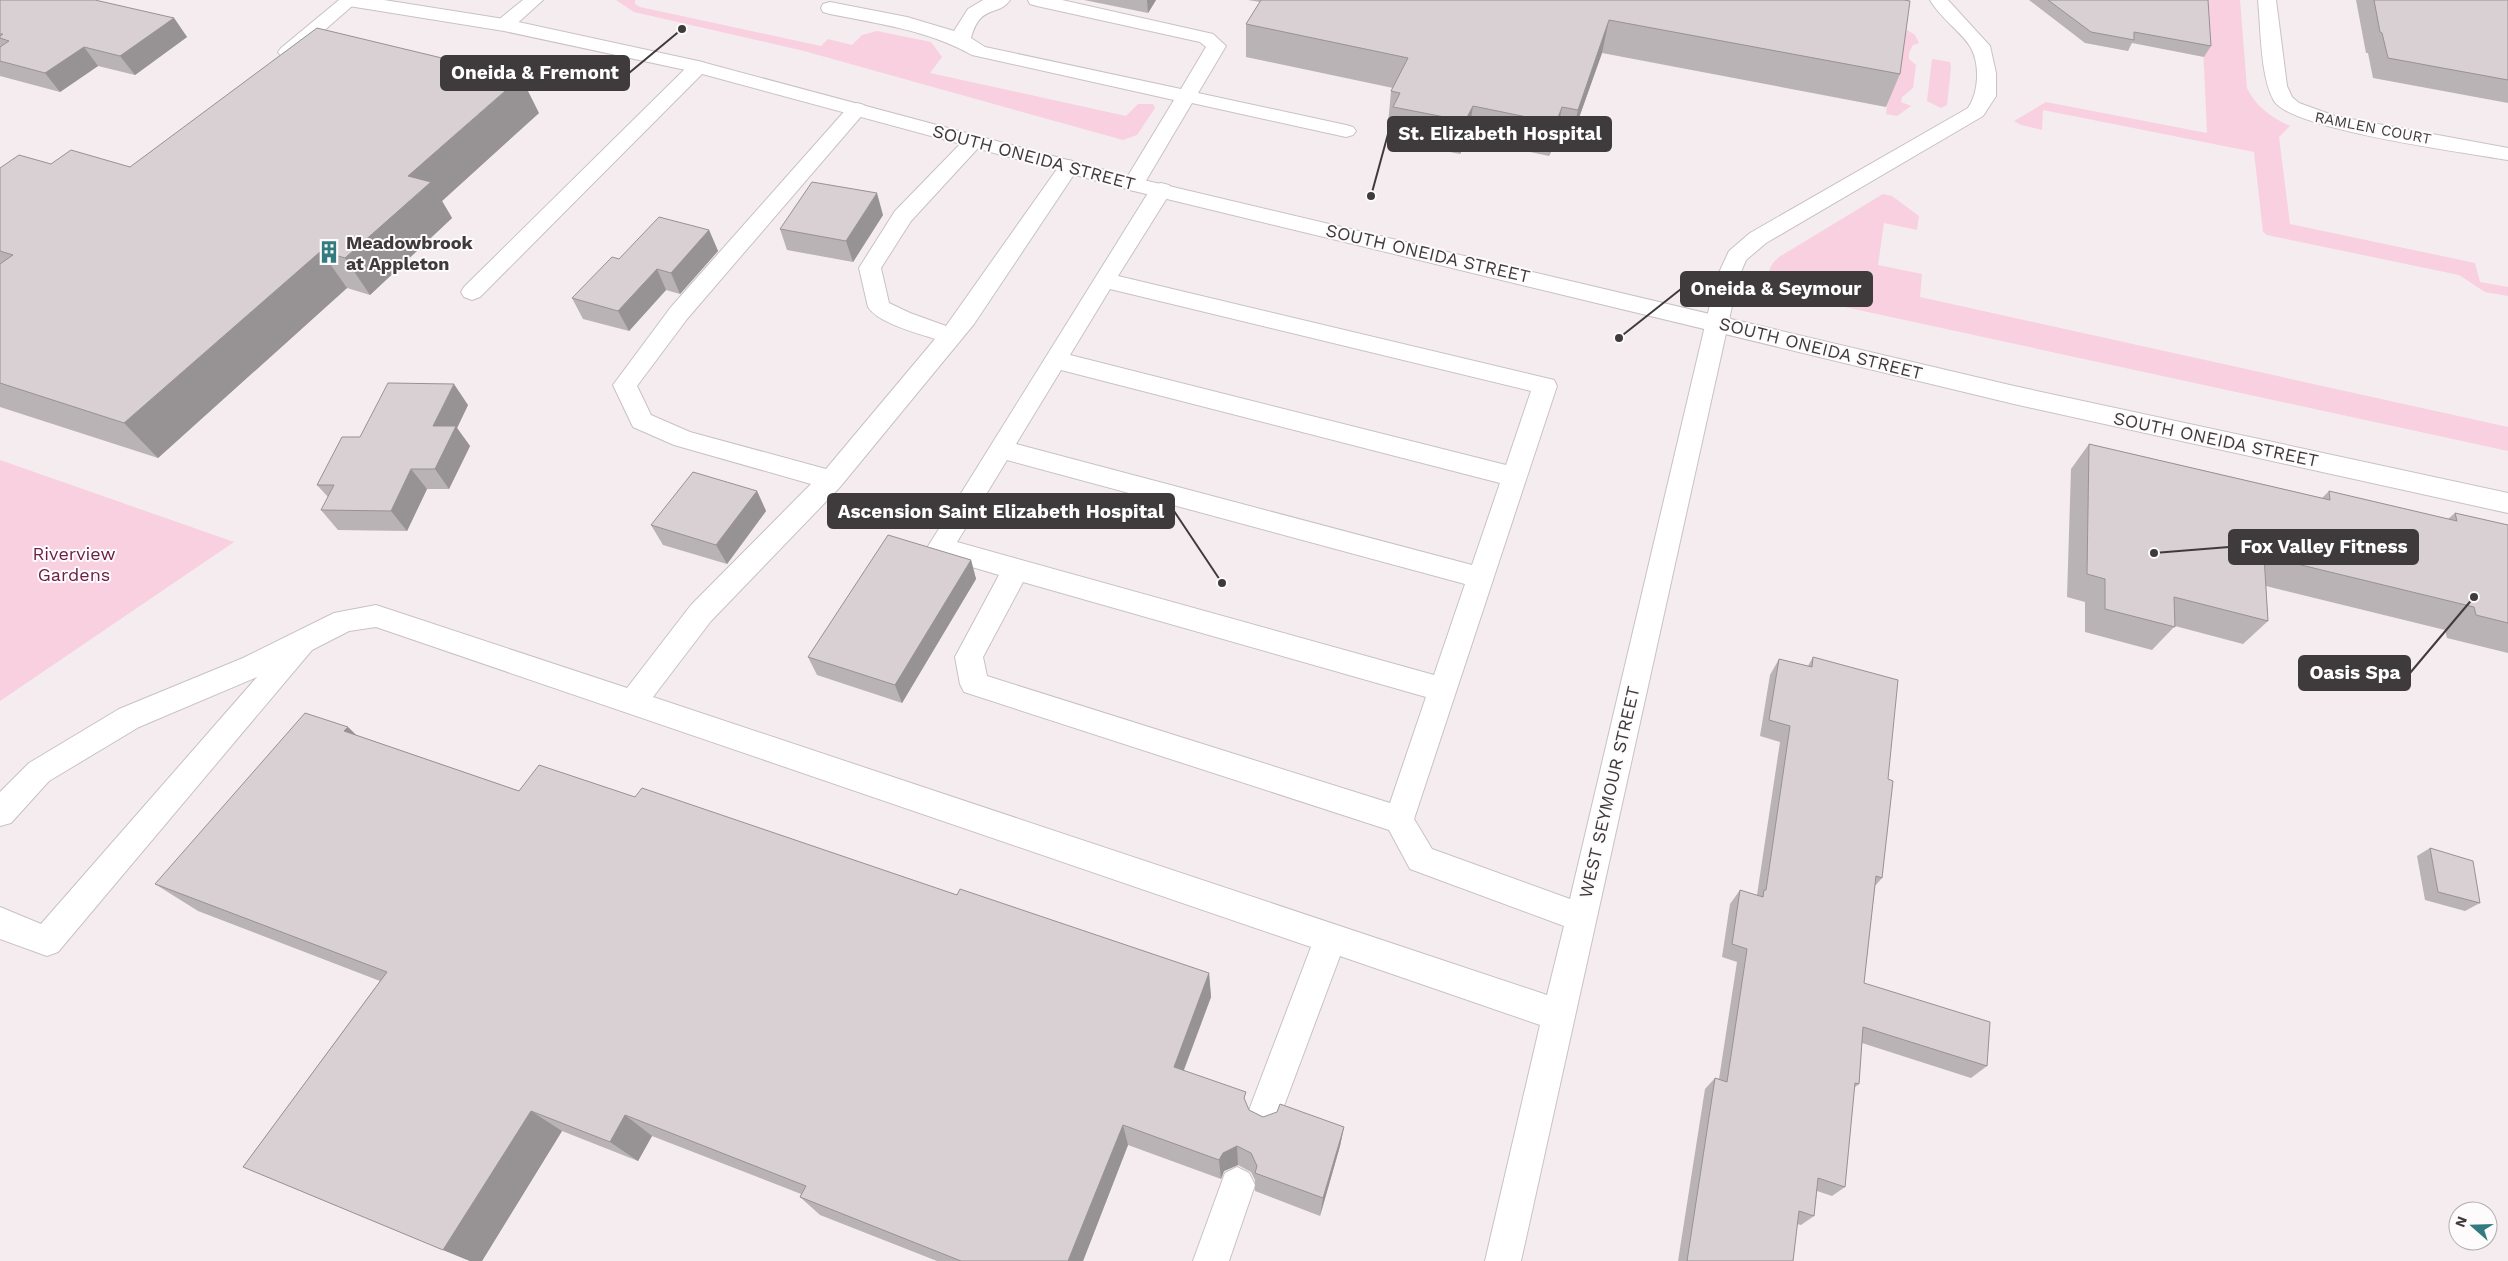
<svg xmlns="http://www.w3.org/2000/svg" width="2508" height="1261" viewBox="0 0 2508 1261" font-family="'Work Sans',sans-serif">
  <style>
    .green { fill: #f9d0df }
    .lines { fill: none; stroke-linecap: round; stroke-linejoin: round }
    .minor-casing { stroke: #c9c1c4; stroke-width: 2 }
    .major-casing { stroke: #c9c1c4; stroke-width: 2 }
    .minor { fill: #fff; fill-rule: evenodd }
    .major { fill: #fff; fill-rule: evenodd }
    .wall { fill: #bab3b5 }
    .shaded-wall { fill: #979294 }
    .building { fill: #d8d0d3; stroke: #979294 }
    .labels { text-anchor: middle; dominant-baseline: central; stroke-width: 4; stroke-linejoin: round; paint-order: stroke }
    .far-street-label { font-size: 15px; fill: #3f3b3c; stroke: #fefbfc }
    .street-label { font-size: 18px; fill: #3f3b3c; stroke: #fefbfc }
    .poi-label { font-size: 18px; font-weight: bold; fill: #3f3b3c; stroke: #fefbfc; text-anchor: start }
    .park-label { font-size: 18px; fill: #6c2045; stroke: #fefbfc }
    .leader { fill: none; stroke: #3f3b3c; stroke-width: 2 }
    .callout-dot { fill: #3f3b3c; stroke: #fefbfc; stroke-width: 2 }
    .callout { fill: #3f3b3c; stroke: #3f3b3c; stroke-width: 2 }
    .callout-label { font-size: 19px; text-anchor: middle; font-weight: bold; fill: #fff }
  </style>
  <rect width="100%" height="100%" fill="#f4ecef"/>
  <!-- green -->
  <g class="green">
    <path d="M 616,0 L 635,0 L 635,4 L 640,7 L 821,46 L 828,39 L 852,45 L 862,35 L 877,31 L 931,42 L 942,57 L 930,73 L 1126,116 L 1138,104 L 1153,104 L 1155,108 L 1137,135 L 1123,140 L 804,51 L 634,12 Z"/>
    <path d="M 2201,0 L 2240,0 L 2247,88 C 2256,107 2271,117 2290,126 L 2279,137 L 2290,224 L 2475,263 L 2480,282 L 2508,287 L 2508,296 L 2485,292 L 2459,275 L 2267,235 L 2263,232 L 2254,152 L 2043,110 L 2042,130 L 2021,125 L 2014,121 L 2046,102 L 2207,133 Z"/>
    <path d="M 1901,26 L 1915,35 L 1919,43 L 1913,45 L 1909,53 L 1909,59 L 1916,65 L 1913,88 L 1902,97 L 1901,102 L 1911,106 L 1897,116 L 1886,114 L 1896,34 Z"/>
    <path d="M 1932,59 L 1950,62 L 1951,68 L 1947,105 L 1941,108 L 1927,101 Z"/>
    <path d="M 1883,194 L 1892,196 L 1919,216 L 1917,230 L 1884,223 L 1878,265 L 1922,274 L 1920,297 L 2508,427 L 2508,451 L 1794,296 L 1782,287 L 1773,290 C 1765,276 1768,267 1779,257 Z"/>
    <path d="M 0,460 L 234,542 L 0,701 Z"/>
  </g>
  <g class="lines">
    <defs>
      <g id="minor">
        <path d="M 339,0 L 359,0 L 295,56 L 281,56 L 278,52 L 281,48 Z"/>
        <path d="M 523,0 L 543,0 L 511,29 L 497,29 L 495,25 L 497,21 Z"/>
        <path d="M 983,0 L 1010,0 C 999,17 980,3 971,38 L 985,47 L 1181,89 L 1206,47 L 1200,42 L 1037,6 L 1030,4 L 1028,0 L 1062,0 L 1213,34 L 1226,46 L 1198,93 L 1346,125 L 1353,127 L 1356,131 L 1353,135 L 1346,137 L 1192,103 L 1141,189 L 1134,191 L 1127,189 L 1123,184 L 1174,100 L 972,55 C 928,30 879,24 830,14 L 823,12 L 821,8 L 823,4 L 830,2 L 907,17 L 954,31 L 968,9 Z"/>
        <path d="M 1930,0 L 1948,0 L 1990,46 L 1996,73 L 1996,96 L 1983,116 L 1766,243 L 1746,260 L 1738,279 L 1521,1261 L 1485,1261 L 1540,1025 L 1340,956 L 1275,1130 L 1263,1135 L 1251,1130 L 1246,1118 L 1311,947 L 376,627 L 349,631 L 312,650 L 58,952 L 47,956 L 0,939 L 0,907 L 41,924 L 257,677 L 139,727 L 49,781 L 11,823 L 0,826 L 0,792 L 29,763 L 119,709 L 243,658 L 334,613 L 376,605 L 627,688 L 691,605 L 811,484 L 674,445 L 633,427 L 613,385 L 671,307 L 850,105 L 857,103 L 864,105 L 867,109 L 864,113 L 687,319 L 637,386 L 651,415 L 690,432 L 826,469 L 935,339 C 917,333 878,323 868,307 L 859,268 L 895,211 L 966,138 L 973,136 L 980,138 L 983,142 L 980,146 L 911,221 L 881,268 L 889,303 L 910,313 L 946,326 L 1062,162 L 1069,160 L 1076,162 L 1079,167 L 974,324 L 840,487 L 711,621 L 653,697 L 1547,995 L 1564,926 L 1410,869 L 1389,830 L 964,692 L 960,684 L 955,657 L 999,575 L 931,555 L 927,548 L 1153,185 L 1161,183 L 1169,185 L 1172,190 L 1118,276 L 1554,380 L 1557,386 L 1414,819 L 1432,849 L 1570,899 L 1716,279 L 1729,251 L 1750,233 L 1968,108 C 1979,92 1980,65 1971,48 C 1963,33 1940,18 1930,0 ZM 1110,289 L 1531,391 L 1506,465 L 1070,355 ZM 1061,370 L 1500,483 L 1472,565 L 1016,444 ZM 1007,460 L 1465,584 L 1434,675 L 957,542 ZM 1023,582 L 1426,697 L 1390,803 L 987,676 L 983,657 Z"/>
        <path d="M 2258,0 L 2276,0 L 2287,86 L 2292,97 L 2299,103 L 2335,116 L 2508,148 L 2508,160 C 2468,153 2292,130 2274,101 C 2260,76 2261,29 2258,0 Z"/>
        <path d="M 698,61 L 705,63 L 708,67 L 705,71 L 480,297 L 472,300 L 464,297 L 461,292 L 464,287 L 691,63 Z"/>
        <path d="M 1237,1167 L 1249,1173 L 1255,1185 L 1229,1261 L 1193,1261 L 1225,1173 Z"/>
      </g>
      <path id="major" d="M 340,0 L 384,0 L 504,19 L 698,61 L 1135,178 L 2014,386 L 2508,493 L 2508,513 L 2014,404 L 1134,191 L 695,72 L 504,31 L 349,6 L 342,4 Z"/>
    </defs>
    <!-- minor casing -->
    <use href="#minor" class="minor-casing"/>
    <!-- major casing -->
    <use href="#major" class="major-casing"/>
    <!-- minor -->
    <use href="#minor" class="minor"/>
    <!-- major -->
    <use href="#major" class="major"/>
  </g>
  <!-- wall -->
  <g class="wall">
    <path d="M 0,0 L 174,18 L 187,37 L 135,75 L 98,66 L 60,92 L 0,76 Z"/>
    <path d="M 1084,0 L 1156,0 L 1148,13 Z"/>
    <path d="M 1248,0 L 1904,0 L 1900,74 L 1886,107 L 1602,53 L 1570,143 L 1556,140 L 1549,156 L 1468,139 L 1460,154 L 1389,140 L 1391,125 L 1388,124 L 1391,91 L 1393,88 L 1246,57 L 1246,24 L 1260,2 Z"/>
    <path d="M 2029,0 L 2208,0 L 2211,46 L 2204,57 L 2132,43 L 2128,51 L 2085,43 Z"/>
    <path d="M 2356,0 L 2508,0 L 2508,103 L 2373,78 L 2368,53 L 2366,53 Z"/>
    <path d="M 539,113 L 442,201 L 452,218 L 370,295 L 347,288 L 158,458 L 0,407 L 0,168 L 130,167 Z"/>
    <path d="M 883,215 L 853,262 L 787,250 L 780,229 Z"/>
    <path d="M 709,230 L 718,251 L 680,294 L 666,290 L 629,331 L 583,319 L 572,298 Z"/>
    <path d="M 468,405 L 457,428 L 470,446 L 449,489 L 427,489 L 407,531 L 338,530 L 321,510 L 328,497 L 317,485 L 360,437 Z"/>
    <path d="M 2089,444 L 2322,498 L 2329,491 L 2448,519 L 2455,513 L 2508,525 L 2508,653 L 2447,638 L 2445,630 L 2266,586 L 2268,621 L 2243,644 L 2175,626 L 2152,650 L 2085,632 L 2085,602 L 2067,597 L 2071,469 Z"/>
    <path d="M 757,491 L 766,511 L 727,564 L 663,545 L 651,525 Z"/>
    <path d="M 971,560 L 976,579 L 902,703 L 817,675 L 808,657 Z"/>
    <path d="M 1813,657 L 1888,779 L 1882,878 L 1875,886 L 1864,983 L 1987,1066 L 1971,1078 L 1862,1043 L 1859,1084 L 1854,1088 L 1845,1187 L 1832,1196 L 1817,1191 L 1814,1216 L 1801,1225 L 1797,1224 L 1793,1261 L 1678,1261 L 1705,1089 L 1715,1078 L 1719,1079 L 1737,962 L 1722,957 L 1730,904 L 1740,890 L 1757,895 L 1780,742 L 1760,736 L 1770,675 L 1779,659 L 1808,666 Z"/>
    <path d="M 356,735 L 519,791 L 635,797 L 957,895 L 1209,973 L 1211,997 L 1184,1070 L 1246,1103 L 1249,1110 L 1263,1117 L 1344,1127 L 1340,1146 L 1320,1216 L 1255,1191 L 1255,1180 L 1251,1172 L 1238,1165 L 1224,1171 L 1221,1179 L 1128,1145 L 1083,1261 L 937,1261 L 820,1215 L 800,1197 L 801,1194 L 652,1136 L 638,1161 L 562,1131 L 482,1261 L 470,1261 L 243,1167 L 380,981 L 198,911 L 155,884 Z"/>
    <path d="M 2430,848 L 2480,903 L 2465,911 L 2425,900 L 2417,856 Z"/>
  </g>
  <!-- shaded-wall -->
  <g class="shaded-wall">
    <path d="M 1147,0 L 1156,0 L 1148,13 Z"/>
    <path d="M 174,18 L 187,37 L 135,75 L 120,56 Z"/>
    <path d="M 1609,20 L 1602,53 L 1570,143 L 1578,110 Z"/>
    <path d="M 84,47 L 98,66 L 60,92 L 45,73 Z"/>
    <path d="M 521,77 L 539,113 L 442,201 L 452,218 L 370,295 L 345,258 L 408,176 Z"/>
    <path d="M 1473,106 L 1468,139 L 1460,154 L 1465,121 Z"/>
    <path d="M 1562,107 L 1556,140 L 1549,156 L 1556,123 Z"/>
    <path d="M 877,193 L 883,215 L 853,262 L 846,241 Z"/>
    <path d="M 709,230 L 718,251 L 680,294 L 671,273 Z"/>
    <path d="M 321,251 L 347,288 L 158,458 L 124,423 Z"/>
    <path d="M 657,269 L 666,290 L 629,331 L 618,311 Z"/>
    <path d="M 454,384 L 468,405 L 457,428 L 470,446 L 449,489 L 435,469 L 433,426 Z"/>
    <path d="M 411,469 L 427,489 L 407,531 L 391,511 Z"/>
    <path d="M 757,491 L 766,511 L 727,564 L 716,545 Z"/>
    <path d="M 971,560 L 976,579 L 902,703 L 895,685 Z"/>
    <path d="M 348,727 L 380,758 L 344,731 Z"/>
    <path d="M 1209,973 L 1211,997 L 1177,1088 L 1174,1067 Z"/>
    <path d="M 531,1111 L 562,1131 L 482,1261 L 470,1261 L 443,1250 Z"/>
    <path d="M 625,1115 L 652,1136 L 638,1161 L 610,1142 Z"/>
    <path d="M 1123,1125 L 1128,1145 L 1083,1261 L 1068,1261 Z"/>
    <path d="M 1344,1127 L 1340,1146 L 1320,1216 L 1323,1198 Z"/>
    <path d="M 1237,1146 L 1238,1165 L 1224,1171 L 1221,1179 L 1219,1160 L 1223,1153 Z"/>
  </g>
  <!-- building -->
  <g class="building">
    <path d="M 0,0 L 95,0 L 174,18 L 120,56 L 84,47 L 45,73 L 0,61 L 0,47 L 9,41 L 0,38 L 0,36 L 3,34 L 0,34 Z"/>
    <path d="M 1261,0 L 1904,0 L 1910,1 L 1900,74 L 1609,20 L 1578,110 L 1562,107 L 1556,123 L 1473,106 L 1465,121 L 1393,107 L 1400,93 L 1391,91 L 1408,58 L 1246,24 Z"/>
    <path d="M 2048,0 L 2208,0 L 2211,46 L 2134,32 L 2134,40 L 2091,32 Z"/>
    <path d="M 2374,0 L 2508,0 L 2508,80 L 2388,58 L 2382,33 L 2380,32 Z"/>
    <path d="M 317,28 L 521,77 L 408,176 L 431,182 L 345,258 L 321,251 L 124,423 L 0,383 L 0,264 L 13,255 L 0,251 L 0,168 L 19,155 L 51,164 L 71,150 L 130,167 Z"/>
    <path d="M 812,182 L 877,193 L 846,241 L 780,229 Z"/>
    <path d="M 659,217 L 709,230 L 671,273 L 657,269 L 618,311 L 572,298 L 612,257 L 619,259 Z"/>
    <path d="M 388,383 L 454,384 L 433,426 L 456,426 L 435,469 L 411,469 L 391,511 L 321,510 L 334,485 L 317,485 L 342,437 L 360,437 Z"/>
    <path d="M 2089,444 L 2330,500 L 2329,491 L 2457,521 L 2455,513 L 2508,525 L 2508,623 L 2476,615 L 2474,607 L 2264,556 L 2268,621 L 2174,597 L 2175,627 L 2105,609 L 2105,579 L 2087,574 Z"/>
    <path d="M 693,472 L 757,491 L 716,545 L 651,525 Z"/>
    <path d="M 888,535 L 971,560 L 895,685 L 808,657 Z"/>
    <path d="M 1813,657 L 1898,680 L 1888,779 L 1893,781 L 1882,878 L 1876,876 L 1864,983 L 1990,1022 L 1987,1066 L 1863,1027 L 1859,1084 L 1855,1083 L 1845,1187 L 1818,1178 L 1814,1216 L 1799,1211 L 1793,1261 L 1687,1261 L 1715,1078 L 1727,1082 L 1747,949 L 1732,944 L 1740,890 L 1763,897 L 1764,890 L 1766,890 L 1790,726 L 1769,720 L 1779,659 L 1812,667 Z"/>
    <path d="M 305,713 L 348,727 L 344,731 L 519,791 L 539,765 L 635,797 L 642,788 L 957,895 L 960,889 L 1209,973 L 1174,1067 L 1246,1092 L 1244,1098 L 1249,1110 L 1263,1117 L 1277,1112 L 1280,1104 L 1344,1127 L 1323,1198 L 1255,1173 L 1257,1166 L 1251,1153 L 1237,1146 L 1223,1153 L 1219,1160 L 1123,1125 L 1068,1261 L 961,1261 L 800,1197 L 806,1186 L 625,1115 L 610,1142 L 531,1111 L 443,1250 L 243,1167 L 387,972 L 155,884 Z"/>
    <path d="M 2430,848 L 2473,861 L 2480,903 L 2438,892 Z"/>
  </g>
  <!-- icons -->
  <defs>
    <symbol id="building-bare" viewBox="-9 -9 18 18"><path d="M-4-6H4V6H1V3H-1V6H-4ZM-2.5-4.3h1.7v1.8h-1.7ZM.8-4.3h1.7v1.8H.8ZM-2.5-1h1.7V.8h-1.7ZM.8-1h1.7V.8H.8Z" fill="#327b80" stroke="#fefbfc" stroke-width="2.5" paint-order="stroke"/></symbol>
  </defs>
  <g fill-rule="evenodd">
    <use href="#building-bare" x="313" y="236" width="32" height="32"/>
  </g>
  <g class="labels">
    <!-- far-street labels -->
    <g class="far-street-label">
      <text transform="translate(2373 128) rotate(11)">RAMLEN COURT</text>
    </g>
    <!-- street labels -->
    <g class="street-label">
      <text transform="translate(1034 157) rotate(15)">SOUTH ONEIDA STREET</text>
      <text transform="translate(1428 253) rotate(13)">SOUTH ONEIDA STREET</text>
      <text transform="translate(1821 348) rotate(14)">SOUTH ONEIDA STREET</text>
      <text transform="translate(2216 439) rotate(12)">SOUTH ONEIDA STREET</text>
      <text transform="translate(1609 792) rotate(-77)">WEST SEYMOUR STREET</text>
    </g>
    <!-- poi labels -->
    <g class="poi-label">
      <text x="346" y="242">Meadowbrook<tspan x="346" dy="21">at Appleton</tspan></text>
    </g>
    <!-- park labels -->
    <g class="park-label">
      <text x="74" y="553">Riverview<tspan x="74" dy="21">Gardens</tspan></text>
    </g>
  </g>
  <!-- callouts -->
  <path class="leader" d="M682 29L629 73M1371 196L1388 134M1619 338L1681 289M1222 583L1174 511M2154 553L2229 547M2474 597L2410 673"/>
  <g class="callout-dot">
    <circle cx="682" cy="29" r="5"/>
    <circle cx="1371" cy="196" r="5"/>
    <circle cx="1619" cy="338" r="5"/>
    <circle cx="1222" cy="583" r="5"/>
    <circle cx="2154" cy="553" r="5"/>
    <circle cx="2474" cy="597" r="5"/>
  </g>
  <g class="callout">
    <rect x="441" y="56" width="188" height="34" rx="5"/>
    <rect x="1388" y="117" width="223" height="34" rx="5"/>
    <rect x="1681" y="272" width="191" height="34" rx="5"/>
    <rect x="828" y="494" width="346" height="34" rx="5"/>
    <rect x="2229" y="530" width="189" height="34" rx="5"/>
    <rect x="2299" y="656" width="111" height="34" rx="5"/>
  </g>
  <g class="callout-label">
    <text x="535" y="79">Oneida &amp; Fremont</text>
    <text x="1500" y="140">St. Elizabeth Hospital</text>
    <text x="1776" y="295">Oneida &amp; Seymour</text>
    <text x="1001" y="518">Ascension Saint Elizabeth Hospital</text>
    <text x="2324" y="553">Fox Valley Fitness</text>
    <text x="2355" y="679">Oasis Spa</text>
  </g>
  <!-- north arrow -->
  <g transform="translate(2473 1226) rotate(290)"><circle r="24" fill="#fefbfc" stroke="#b2aeaf"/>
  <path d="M0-4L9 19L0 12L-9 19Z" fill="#327b80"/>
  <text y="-8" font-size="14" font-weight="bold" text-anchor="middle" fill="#3f3b3c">N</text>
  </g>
</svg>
